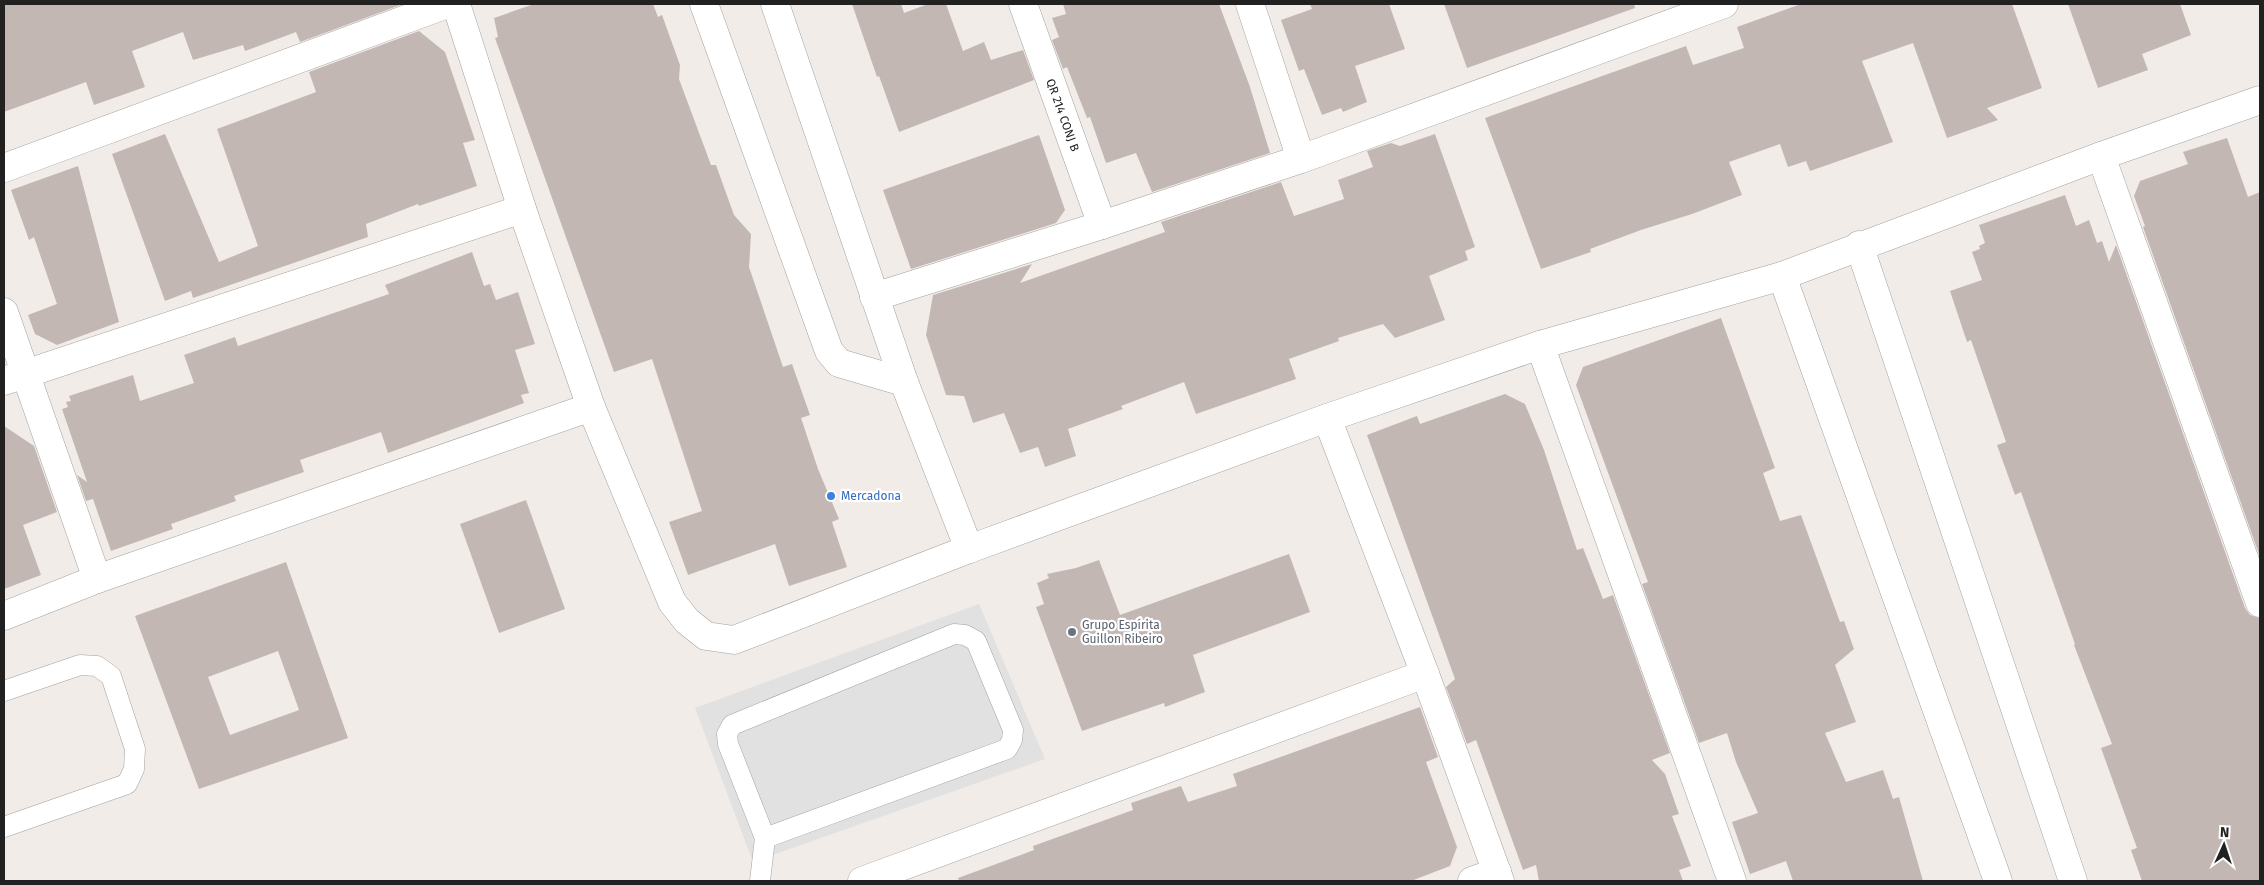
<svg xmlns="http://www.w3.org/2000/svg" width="2264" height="885" viewBox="0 0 2264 885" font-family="'Fira Sans',sans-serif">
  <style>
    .parking { fill: #e1e1e1 }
    .building { fill: #c3b7b4; fill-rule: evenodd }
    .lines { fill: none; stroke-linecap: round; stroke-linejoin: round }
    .service-casing { stroke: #a2a2a2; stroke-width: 21 }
    .minor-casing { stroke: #a2a2a2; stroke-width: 29 }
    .tertiary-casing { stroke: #a2a2a2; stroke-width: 29 }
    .service { stroke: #fff; stroke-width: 20 }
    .minor { stroke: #fff; stroke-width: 28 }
    .tertiary { stroke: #fff; stroke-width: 28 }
    .shop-dot { fill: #3f7fe0; stroke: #fff; stroke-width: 2 }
    .worship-dot { fill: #6b7280; stroke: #fff; stroke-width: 2 }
    .labels { text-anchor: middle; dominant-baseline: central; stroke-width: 4.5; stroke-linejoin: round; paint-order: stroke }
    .street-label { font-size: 12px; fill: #212121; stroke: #fff }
    .shop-label { font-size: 12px; fill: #366cbe; stroke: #fff; text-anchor: start }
    .worship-label { font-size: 12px; fill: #5b616d; stroke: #fff; text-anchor: start }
  </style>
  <rect width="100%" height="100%" fill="#f2ece8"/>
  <!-- parking -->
  <path class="parking" d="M 979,604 L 1045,759 L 753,862 L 695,708 Z"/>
  <!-- building -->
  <g class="building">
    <path d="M 4,4 L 403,4 L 300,42 L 296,32 L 245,51 L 243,45 L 193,60 L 183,32 L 132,51 L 145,87 L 94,105 L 86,82 L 4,112 Z"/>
    <path d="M 534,4 L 653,4 L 658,17 L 662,15 L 680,65 L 679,79 L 711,165 L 716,165 L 734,215 L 751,234 L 749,267 L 783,367 L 792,364 L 810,415 L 801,418 L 818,469 L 839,519 L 832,522 L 847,567 L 789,586 L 775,544 L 688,575 L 669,522 L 702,511 L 652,359 L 614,372 L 495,38 L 498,37 L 494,18 Z"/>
    <path d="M 852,4 L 901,4 L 904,13 L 928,4 L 946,4 L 963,51 L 984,42 L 991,60 L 1023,50 L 1034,80 L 899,132 L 879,76 L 877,77 Z"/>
    <path d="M 1063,4 L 1219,4 L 1250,87 L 1270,153 L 1152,192 L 1136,153 L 1106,163 L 1090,117 L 1087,118 L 1067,67 L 1063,69 L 1052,40 L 1059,37 L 1052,18 L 1066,14 Z"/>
    <path d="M 1310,4 L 1389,4 L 1405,49 L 1355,66 L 1367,102 L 1343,112 L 1341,108 L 1322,115 L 1304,69 L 1299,71 L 1281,20 L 1312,9 Z"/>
    <path d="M 1444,4 L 1634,4 L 1635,8 L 1467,68 Z"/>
    <path d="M 1801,4 L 2012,4 L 2042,88 L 1987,108 L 1998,120 L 1947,138 L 1913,43 L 1862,61 L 1893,142 L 1810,171 L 1806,161 L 1788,167 L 1780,144 L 1729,162 L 1742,195 L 1692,214 L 1641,230 L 1590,249 L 1591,252 L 1541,269 L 1485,118 L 1686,46 L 1693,65 L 1744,48 L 1737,27 Z"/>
    <path d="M 2068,4 L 2180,4 L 2191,35 L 2142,54 L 2148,70 L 2098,88 Z"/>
    <path d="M 419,31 L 445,52 L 475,140 L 463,143 L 477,186 L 419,206 L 418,204 L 366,224 L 368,237 L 193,298 L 191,291 L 165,301 L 112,154 L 165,134 L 219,262 L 258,246 L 217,129 L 316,92 L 309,72 Z"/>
    <path d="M 1435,134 L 1475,247 L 1465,251 L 1468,260 L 1429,276 L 1445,320 L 1395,338 L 1383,324 L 1338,338 L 1339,341 L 1289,359 L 1296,379 L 1196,414 L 1184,382 L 1121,406 L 1123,409 L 1068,429 L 1076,456 L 1045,467 L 1038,447 L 1020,453 L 1004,413 L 973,423 L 964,396 L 946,395 L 926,335 L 933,295 L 1032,264 L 1020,283 L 1165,232 L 1161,222 L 1281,182 L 1294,216 L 1344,199 L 1338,180 L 1373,167 L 1367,151 L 1391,143 L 1400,146 Z"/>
    <path d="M 1039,135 L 1065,210 L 1056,223 L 911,269 L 883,190 Z"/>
    <path d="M 2227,138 L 2248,197 L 2260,192 L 2260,557 L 2143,227 L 2145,226 L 2134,196 L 2140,181 L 2188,164 L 2183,152 Z"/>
    <path d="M 78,166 L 119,322 L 57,345 L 35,334 L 28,315 L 57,304 L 34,237 L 29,240 L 11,190 Z"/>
    <path d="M 2065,195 L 2076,226 L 2089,220 L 2097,243 L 2102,241 L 2109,262 L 2116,245 L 2245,608 L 2250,615 L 2260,618 L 2260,881 L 2142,881 L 2131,850 L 2137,848 L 2101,748 L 2112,744 L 2074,645 L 2075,644 L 2021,492 L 2015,495 L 1997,445 L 2006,442 L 1971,340 L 1967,342 L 1950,291 L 1982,280 L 1972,252 L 1980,249 L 1979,246 L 1985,243 L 1979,225 Z"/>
    <path d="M 472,252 L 484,286 L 490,284 L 496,300 L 518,292 L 535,344 L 515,350 L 529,393 L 521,395 L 524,403 L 388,453 L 381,432 L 300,460 L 304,472 L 234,496 L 236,501 L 171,524 L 173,529 L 111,551 L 93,499 L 86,501 L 77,475 L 87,482 L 62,409 L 68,407 L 66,402 L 71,401 L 69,396 L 133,375 L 140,401 L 194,383 L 184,355 L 235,337 L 238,346 L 389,294 L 385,285 Z"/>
    <path d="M 1721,318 L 1775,468 L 1763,473 L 1780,521 L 1801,515 L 1840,622 L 1844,621 L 1854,649 L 1835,665 L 1856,722 L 1825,733 L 1846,782 L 1883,770 L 1893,799 L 1899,797 L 1923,881 L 1793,881 L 1786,861 L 1750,874 L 1732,822 L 1758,813 L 1736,762 L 1727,733 L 1699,743 L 1642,584 L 1648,582 L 1576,385 L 1583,367 Z"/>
    <path d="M 1505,394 L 1525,404 L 1544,450 L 1577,550 L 1583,548 L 1603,599 L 1613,595 L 1670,753 L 1652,760 L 1665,774 L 1679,814 L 1672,816 L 1691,866 L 1679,870 L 1683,881 L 1539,881 L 1536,865 L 1523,870 L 1476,740 L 1467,744 L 1446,687 L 1455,679 L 1367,435 L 1417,416 L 1420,424 Z"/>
    <path d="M 4,426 L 34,446 L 57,512 L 23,525 L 41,575 L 4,589 Z"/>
    <path d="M 526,500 L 565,609 L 499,633 L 460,524 Z"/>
    <path d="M 1289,554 L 1310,612 L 1193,655 L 1205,692 L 1165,707 L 1164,703 L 1082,731 L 1036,607 L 1044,604 L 1037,583 L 1049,578 L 1047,574 L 1076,568 L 1099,560 L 1120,615 Z"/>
    <path d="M 286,562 L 348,738 L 199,789 L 135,616 ZM 278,651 L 299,710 L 230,735 L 208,677 Z"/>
    <path d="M 1420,707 L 1438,757 L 1426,762 L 1457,847 L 1450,866 L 1411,881 L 959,881 L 958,878 L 1034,850 L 1033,846 L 1133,810 L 1131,803 L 1181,786 L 1188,802 L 1237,786 L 1233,774 Z"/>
  </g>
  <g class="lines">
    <defs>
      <g id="service">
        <path d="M 4,691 L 80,665 L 97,666 L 111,676 L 135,749 L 134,769 L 127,784 L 4,827"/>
        <path d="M 760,881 L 765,838 L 728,744 L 727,734 L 732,725 L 954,634 L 965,635 L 976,641 L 1013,730 L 1012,740 L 1007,749 L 765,838"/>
      </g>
      <g id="minor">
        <path d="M 456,4 L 522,209 L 591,407"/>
        <path d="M 704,4 L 829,351 L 839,363 L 904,382"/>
        <path id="s1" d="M 1023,4 L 1102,225"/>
        <path d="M 1250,4 L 1301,159"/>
        <path d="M 2101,156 L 2260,603"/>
        <path d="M 4,168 L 447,4"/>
        <path d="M 874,297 L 1102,225 L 1301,159 L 1724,4"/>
        <path d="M 4,312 L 97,579"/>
        <path d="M 1540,345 L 1732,881"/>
        <path d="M 4,381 L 522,209"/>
        <path d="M 4,616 L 97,579 L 591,407 L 672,602 L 687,621 L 706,636 L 734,640 L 969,549"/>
        <path d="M 1425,674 L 1500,881"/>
        <path d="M 862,881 L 1425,674 L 1327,418"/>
        <path d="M 1472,881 L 1497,872"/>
      </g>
      <g id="tertiary">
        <path d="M 775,4 L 904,382 L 969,549 L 1327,418 L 1540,345 L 1782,276 L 2101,156 L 2260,100"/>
        <path d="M 1859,245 L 2073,881"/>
        <path d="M 1782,276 L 1998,881"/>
      </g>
    </defs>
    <!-- service casing -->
    <use href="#service" class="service-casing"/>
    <!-- minor casing -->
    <use href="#minor" class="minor-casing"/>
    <!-- tertiary casing -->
    <use href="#tertiary" class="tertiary-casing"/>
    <!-- service -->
    <use href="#service" class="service"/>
    <!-- minor -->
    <use href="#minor" class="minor"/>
    <!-- tertiary -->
    <use href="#tertiary" class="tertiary"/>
  </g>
  <!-- markers -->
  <circle class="shop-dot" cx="831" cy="496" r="5"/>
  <circle class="worship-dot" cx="1072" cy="632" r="5"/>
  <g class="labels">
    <!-- street labels -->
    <g class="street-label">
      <text stroke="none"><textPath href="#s1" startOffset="118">QR 214 CONJ B</textPath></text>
    </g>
    <!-- shop labels -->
    <g class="shop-label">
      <text x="841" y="496">Mercadona</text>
    </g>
    <!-- worship labels -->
    <g class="worship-label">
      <text x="1082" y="625">Grupo Espírita<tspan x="1082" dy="14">Guillon Ribeiro</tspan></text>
    </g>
  </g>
  <!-- border -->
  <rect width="2264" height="885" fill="none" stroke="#212121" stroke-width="10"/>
  <!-- north arrow -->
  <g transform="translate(2224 845) rotate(3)" stroke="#ffffff" stroke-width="4" paint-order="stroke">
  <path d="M0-4L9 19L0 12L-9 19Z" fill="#212121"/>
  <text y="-8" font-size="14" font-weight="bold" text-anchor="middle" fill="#212121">N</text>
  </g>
</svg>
